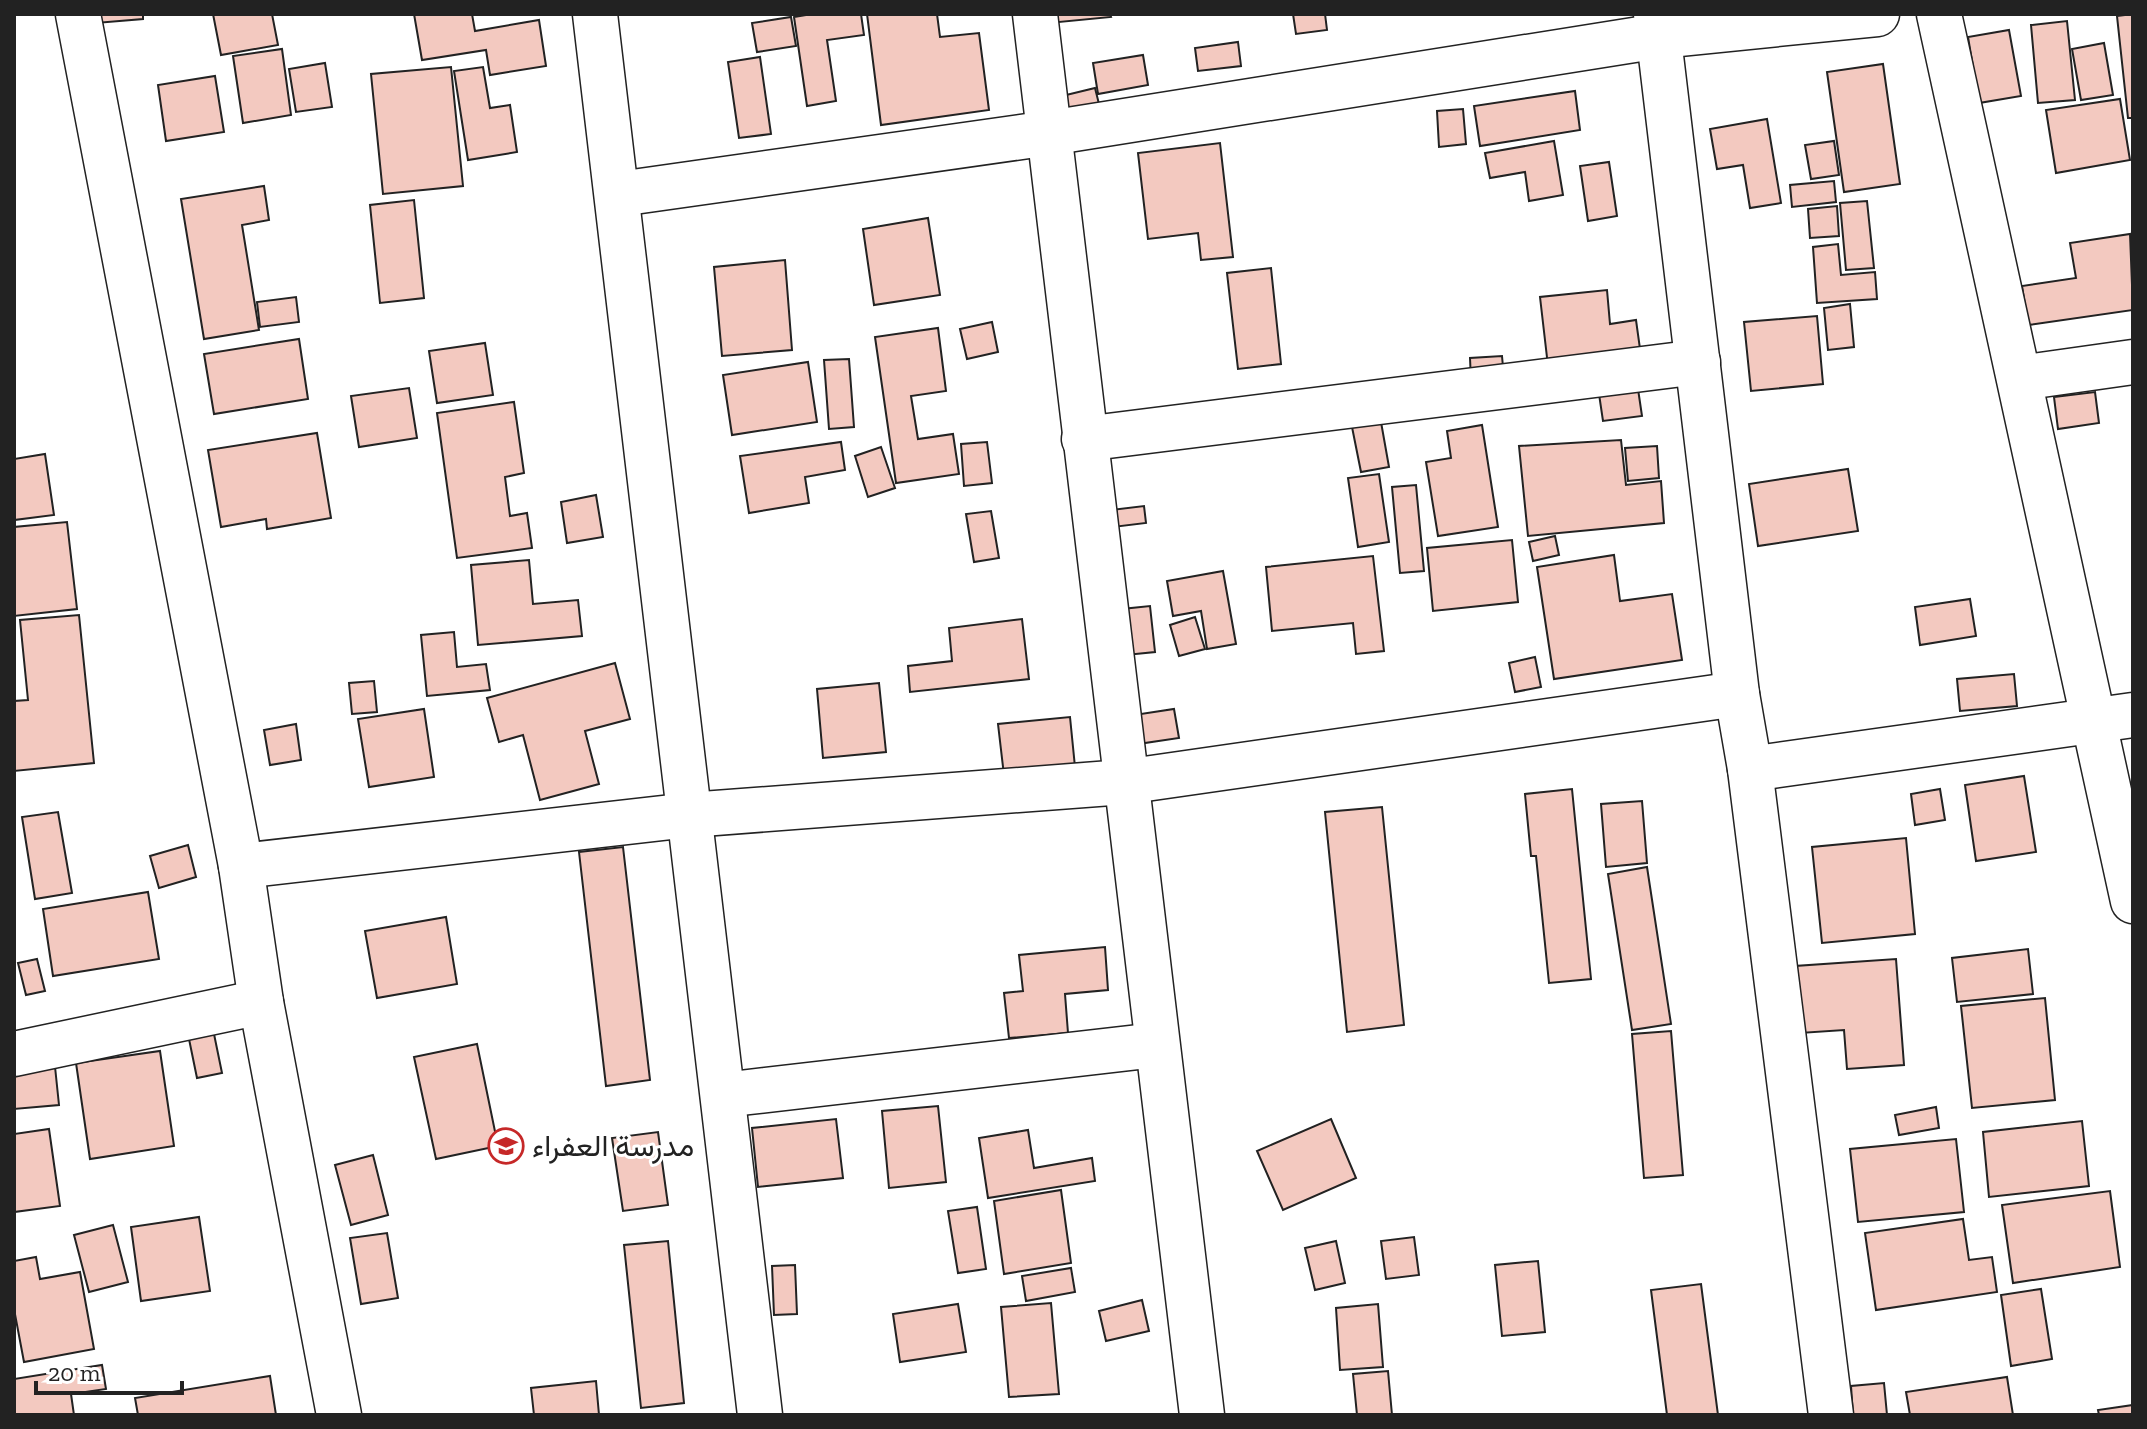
<svg xmlns="http://www.w3.org/2000/svg" width="2147" height="1429" viewBox="0 0 2147 1429" font-family="'Zilla Slab',Vazirmatn,serif">
  <style>
    .building { fill: #f3c9c0; stroke: #222; stroke-width: 2 }
    .lines { fill: none; stroke-linecap: round; stroke-linejoin: round }
    .minor-casing { stroke: #222; stroke-width: 47 }
    .minor { stroke: #fff; stroke-width: 44 }
    .labels { text-anchor: middle; dominant-baseline: central; stroke-width: 6; stroke-linejoin: round; paint-order: stroke }
    .poi-label { font-size: 30px; fill: #222; stroke: #fff; text-anchor: start }
  </style>
  <rect width="100%" height="100%" fill="#fff"/>
  <!-- building -->
  <g class="building">
    <path d="M 95,14 L 143,14 L 143,19 L 96,23 Z"/>
    <path d="M 213,14 L 272,14 L 278,45 L 221,55 Z"/>
    <path d="M 414,14 L 472,14 L 475,31 L 539,20 L 546,66 L 490,75 L 486,50 L 422,60 Z"/>
    <path d="M 812,14 L 861,14 L 864,35 L 827,40 L 836,101 L 807,106 L 794,17 Z"/>
    <path d="M 867,14 L 937,14 L 940,37 L 979,33 L 989,110 L 881,125 Z"/>
    <path d="M 1048,14 L 1110,14 L 1111,17 L 1049,23 Z"/>
    <path d="M 1293,14 L 1325,14 L 1327,30 L 1296,34 Z"/>
    <path d="M 2133,14 L 2133,118 L 2128,118 L 2117,16 Z"/>
    <path d="M 791,17 L 796,46 L 757,52 L 752,23 Z"/>
    <path d="M 2067,21 L 2075,100 L 2038,103 L 2031,25 Z"/>
    <path d="M 2009,30 L 2021,96 L 1979,103 L 1968,37 Z"/>
    <path d="M 1238,42 L 1241,66 L 1198,71 L 1195,48 Z"/>
    <path d="M 2104,43 L 2113,95 L 2081,100 L 2072,49 Z"/>
    <path d="M 282,49 L 291,115 L 243,123 L 233,56 Z"/>
    <path d="M 1143,55 L 1148,85 L 1098,94 L 1093,63 Z"/>
    <path d="M 760,57 L 771,134 L 739,138 L 728,62 Z"/>
    <path d="M 325,63 L 332,107 L 296,112 L 289,69 Z"/>
    <path d="M 1883,64 L 1900,184 L 1844,192 L 1827,72 Z"/>
    <path d="M 451,67 L 463,186 L 383,194 L 371,74 Z"/>
    <path d="M 483,67 L 490,108 L 510,105 L 517,152 L 468,160 L 454,71 Z"/>
    <path d="M 215,76 L 224,132 L 166,141 L 158,85 Z"/>
    <path d="M 1095,88 L 1101,112 L 1068,121 L 1062,96 Z"/>
    <path d="M 1575,91 L 1580,130 L 1480,146 L 1474,106 Z"/>
    <path d="M 2120,99 L 2130,160 L 2056,173 L 2046,110 Z"/>
    <path d="M 1463,109 L 1466,144 L 1439,147 L 1437,111 Z"/>
    <path d="M 1767,119 L 1781,203 L 1750,208 L 1743,165 L 1717,169 L 1710,129 Z"/>
    <path d="M 1554,141 L 1563,195 L 1529,201 L 1525,172 L 1490,178 L 1485,153 Z"/>
    <path d="M 1834,141 L 1839,175 L 1811,179 L 1805,145 Z"/>
    <path d="M 1220,143 L 1233,257 L 1201,260 L 1198,233 L 1148,239 L 1138,153 Z"/>
    <path d="M 1609,162 L 1617,216 L 1588,221 L 1580,166 Z"/>
    <path d="M 1834,181 L 1836,202 L 1792,207 L 1790,185 Z"/>
    <path d="M 264,186 L 269,220 L 242,225 L 259,330 L 204,339 L 181,199 Z"/>
    <path d="M 414,200 L 424,298 L 380,303 L 370,205 Z"/>
    <path d="M 1867,201 L 1874,268 L 1846,270 L 1840,203 Z"/>
    <path d="M 1837,206 L 1839,236 L 1810,238 L 1808,209 Z"/>
    <path d="M 928,218 L 940,295 L 874,305 L 863,229 Z"/>
    <path d="M 2130,234 L 2133,310 L 2028,325 L 2022,286 L 2076,278 L 2070,243 Z"/>
    <path d="M 1838,244 L 1841,275 L 1875,272 L 1877,299 L 1817,303 L 1813,247 Z"/>
    <path d="M 785,260 L 792,350 L 722,356 L 714,267 Z"/>
    <path d="M 1271,268 L 1281,364 L 1238,369 L 1227,273 Z"/>
    <path d="M 1607,290 L 1610,324 L 1636,320 L 1641,356 L 1548,366 L 1540,297 Z"/>
    <path d="M 296,297 L 299,322 L 260,327 L 257,302 Z"/>
    <path d="M 1850,304 L 1854,347 L 1828,350 L 1824,308 Z"/>
    <path d="M 1817,316 L 1823,384 L 1751,391 L 1744,322 Z"/>
    <path d="M 992,322 L 998,352 L 967,359 L 960,329 Z"/>
    <path d="M 938,328 L 946,391 L 911,396 L 918,439 L 953,434 L 959,474 L 896,483 L 875,337 Z"/>
    <path d="M 299,339 L 308,399 L 214,414 L 204,354 Z"/>
    <path d="M 485,343 L 493,395 L 437,403 L 429,351 Z"/>
    <path d="M 1502,356 L 1504,378 L 1471,381 L 1470,358 Z"/>
    <path d="M 849,359 L 854,427 L 829,429 L 824,360 Z"/>
    <path d="M 808,362 L 817,422 L 732,435 L 723,375 Z"/>
    <path d="M 409,388 L 417,438 L 359,447 L 351,396 Z"/>
    <path d="M 1638,389 L 1642,416 L 1603,421 L 1599,394 Z"/>
    <path d="M 2095,392 L 2099,423 L 2058,429 L 2054,397 Z"/>
    <path d="M 514,402 L 524,473 L 505,477 L 510,516 L 527,513 L 532,548 L 457,558 L 437,413 Z"/>
    <path d="M 1381,422 L 1389,467 L 1361,472 L 1352,427 Z"/>
    <path d="M 1482,425 L 1498,527 L 1438,536 L 1426,462 L 1451,458 L 1447,431 Z"/>
    <path d="M 317,433 L 331,518 L 267,529 L 266,519 L 221,527 L 208,450 Z"/>
    <path d="M 1621,440 L 1626,485 L 1661,481 L 1664,523 L 1528,536 L 1519,446 Z"/>
    <path d="M 841,442 L 845,470 L 805,477 L 809,503 L 749,513 L 740,456 Z"/>
    <path d="M 987,442 L 992,483 L 964,486 L 961,444 Z"/>
    <path d="M 1657,446 L 1659,478 L 1628,481 L 1625,448 Z"/>
    <path d="M 881,447 L 895,488 L 868,497 L 855,456 Z"/>
    <path d="M 45,454 L 54,515 L 14,520 L 14,459 Z"/>
    <path d="M 1848,469 L 1858,531 L 1758,546 L 1749,484 Z"/>
    <path d="M 1379,474 L 1389,542 L 1358,547 L 1348,478 Z"/>
    <path d="M 1416,485 L 1424,571 L 1400,573 L 1392,487 Z"/>
    <path d="M 596,495 L 603,537 L 567,543 L 561,502 Z"/>
    <path d="M 1144,506 L 1146,523 L 1105,528 L 1103,511 Z"/>
    <path d="M 991,511 L 999,558 L 974,562 L 966,514 Z"/>
    <path d="M 67,522 L 77,609 L 14,616 L 14,527 Z"/>
    <path d="M 1555,536 L 1559,555 L 1533,561 L 1529,542 Z"/>
    <path d="M 1512,540 L 1518,602 L 1433,611 L 1427,548 Z"/>
    <path d="M 1614,555 L 1620,601 L 1672,594 L 1682,660 L 1554,679 L 1537,567 Z"/>
    <path d="M 1373,556 L 1384,651 L 1356,654 L 1353,623 L 1272,631 L 1266,567 Z"/>
    <path d="M 529,560 L 533,604 L 578,600 L 582,636 L 478,645 L 471,565 Z"/>
    <path d="M 1223,571 L 1236,644 L 1207,649 L 1201,611 L 1173,616 L 1167,581 Z"/>
    <path d="M 1970,599 L 1976,636 L 1920,645 L 1915,607 Z"/>
    <path d="M 1150,606 L 1155,652 L 1126,655 L 1122,609 Z"/>
    <path d="M 79,615 L 94,763 L 14,771 L 14,701 L 28,700 L 20,620 Z"/>
    <path d="M 1195,617 L 1205,649 L 1179,656 L 1170,625 Z"/>
    <path d="M 1022,619 L 1029,679 L 910,692 L 908,666 L 952,661 L 949,628 Z"/>
    <path d="M 454,632 L 457,667 L 486,664 L 490,690 L 427,696 L 421,635 Z"/>
    <path d="M 1535,657 L 1541,687 L 1515,692 L 1509,663 Z"/>
    <path d="M 615,663 L 630,719 L 585,731 L 599,784 L 540,800 L 523,735 L 499,742 L 487,698 Z"/>
    <path d="M 2014,674 L 2017,706 L 1960,711 L 1957,679 Z"/>
    <path d="M 374,681 L 377,712 L 352,714 L 349,683 Z"/>
    <path d="M 879,683 L 886,752 L 823,758 L 817,689 Z"/>
    <path d="M 424,709 L 434,777 L 369,787 L 358,719 Z"/>
    <path d="M 1174,709 L 1179,738 L 1138,744 L 1134,715 Z"/>
    <path d="M 1070,717 L 1076,777 L 1005,784 L 998,724 Z"/>
    <path d="M 296,724 L 301,760 L 270,765 L 264,730 Z"/>
    <path d="M 2024,776 L 2036,852 L 1976,861 L 1965,785 Z"/>
    <path d="M 1572,789 L 1591,979 L 1549,983 L 1536,856 L 1531,856 L 1525,794 Z"/>
    <path d="M 1940,789 L 1945,820 L 1915,825 L 1911,794 Z"/>
    <path d="M 1642,801 L 1647,863 L 1606,867 L 1601,804 Z"/>
    <path d="M 1382,807 L 1404,1025 L 1347,1032 L 1325,812 Z"/>
    <path d="M 58,812 L 72,893 L 35,899 L 22,817 Z"/>
    <path d="M 1906,838 L 1915,934 L 1822,943 L 1812,847 Z"/>
    <path d="M 188,845 L 196,877 L 159,888 L 150,856 Z"/>
    <path d="M 623,847 L 650,1080 L 606,1086 L 579,852 Z"/>
    <path d="M 1647,867 L 1671,1024 L 1632,1030 L 1608,874 Z"/>
    <path d="M 148,892 L 159,959 L 53,976 L 43,909 Z"/>
    <path d="M 446,917 L 457,984 L 377,998 L 365,931 Z"/>
    <path d="M 1105,947 L 1108,990 L 1065,994 L 1068,1033 L 1009,1038 L 1004,993 L 1023,991 L 1019,955 Z"/>
    <path d="M 2028,949 L 2033,994 L 1957,1002 L 1952,958 Z"/>
    <path d="M 37,959 L 45,991 L 26,995 L 18,963 Z"/>
    <path d="M 1896,959 L 1904,1065 L 1847,1069 L 1844,1030 L 1800,1033 L 1795,966 Z"/>
    <path d="M 2045,998 L 2055,1100 L 1972,1108 L 1961,1006 Z"/>
    <path d="M 1671,1031 L 1683,1175 L 1644,1178 L 1632,1034 Z"/>
    <path d="M 214,1034 L 222,1073 L 197,1078 L 189,1039 Z"/>
    <path d="M 477,1044 L 498,1146 L 436,1159 L 414,1057 Z"/>
    <path d="M 160,1051 L 174,1146 L 90,1159 L 76,1063 Z"/>
    <path d="M 54,1057 L 59,1105 L 14,1109 L 14,1061 Z"/>
    <path d="M 938,1106 L 946,1182 L 889,1188 L 882,1111 Z"/>
    <path d="M 1936,1107 L 1939,1128 L 1899,1135 L 1895,1115 Z"/>
    <path d="M 836,1119 L 843,1178 L 758,1187 L 752,1128 Z"/>
    <path d="M 1331,1119 L 1356,1178 L 1283,1210 L 1257,1151 Z"/>
    <path d="M 2082,1121 L 2089,1186 L 1989,1197 L 1983,1132 Z"/>
    <path d="M 49,1129 L 60,1206 L 14,1212 L 14,1134 Z"/>
    <path d="M 1028,1130 L 1034,1168 L 1092,1158 L 1095,1181 L 988,1198 L 979,1138 Z"/>
    <path d="M 658,1132 L 668,1205 L 623,1211 L 612,1138 Z"/>
    <path d="M 1956,1139 L 1964,1212 L 1858,1222 L 1850,1149 Z"/>
    <path d="M 373,1155 L 388,1215 L 351,1225 L 335,1165 Z"/>
    <path d="M 1061,1190 L 1071,1263 L 1004,1274 L 994,1201 Z"/>
    <path d="M 2110,1191 L 2120,1267 L 2013,1283 L 2002,1205 Z"/>
    <path d="M 977,1207 L 986,1269 L 958,1273 L 948,1211 Z"/>
    <path d="M 199,1217 L 210,1291 L 141,1301 L 131,1227 Z"/>
    <path d="M 1963,1219 L 1969,1260 L 1992,1257 L 1997,1292 L 1876,1310 L 1865,1233 Z"/>
    <path d="M 113,1225 L 128,1282 L 89,1292 L 74,1235 Z"/>
    <path d="M 387,1233 L 398,1298 L 361,1304 L 350,1238 Z"/>
    <path d="M 1414,1237 L 1419,1275 L 1386,1279 L 1381,1241 Z"/>
    <path d="M 668,1241 L 684,1403 L 641,1408 L 624,1245 Z"/>
    <path d="M 1336,1241 L 1345,1283 L 1315,1290 L 1305,1248 Z"/>
    <path d="M 36,1257 L 40,1279 L 80,1272 L 94,1349 L 24,1362 L 14,1309 L 14,1261 Z"/>
    <path d="M 1538,1261 L 1545,1332 L 1502,1336 L 1495,1265 Z"/>
    <path d="M 795,1265 L 797,1314 L 774,1315 L 772,1266 Z"/>
    <path d="M 1071,1268 L 1075,1292 L 1026,1301 L 1022,1276 Z"/>
    <path d="M 1701,1284 L 1718,1415 L 1667,1415 L 1651,1290 Z"/>
    <path d="M 2041,1289 L 2052,1359 L 2011,1366 L 2001,1295 Z"/>
    <path d="M 1142,1300 L 1149,1331 L 1106,1341 L 1099,1311 Z"/>
    <path d="M 1051,1303 L 1059,1394 L 1009,1397 L 1001,1307 Z"/>
    <path d="M 958,1304 L 966,1352 L 900,1362 L 893,1314 Z"/>
    <path d="M 1378,1304 L 1383,1367 L 1340,1370 L 1336,1308 Z"/>
    <path d="M 102,1365 L 106,1389 L 71,1394 L 74,1415 L 14,1415 L 14,1379 Z"/>
    <path d="M 1388,1371 L 1392,1415 L 1357,1415 L 1353,1374 Z"/>
    <path d="M 270,1376 L 276,1415 L 138,1415 L 135,1398 Z"/>
    <path d="M 2007,1377 L 2013,1415 L 1910,1415 L 1906,1392 Z"/>
    <path d="M 596,1381 L 599,1415 L 534,1415 L 531,1388 Z"/>
    <path d="M 1884,1383 L 1887,1415 L 1853,1415 L 1851,1386 Z"/>
    <path d="M 2133,1405 L 2133,1415 L 2099,1415 L 2098,1410 Z"/>
  </g>
  <g class="lines">
    <defs>
      <g id="minor">
        <path d="M 78,14 L 241,866 L 261,1002 L 339,1415"/>
        <path d="M 595,14 L 760,1415"/>
        <path d="M 1035,14 L 1202,1415"/>
        <path d="M 1656,14 L 1737,694 L 1750,769 L 1831,1415"/>
        <path d="M 1939,14 L 2133,901"/>
        <path d="M 619,194 L 1049,133 L 1659,36 L 1877,14"/>
        <path d="M 2020,378 L 2133,362"/>
        <path d="M 1084,439 L 1698,362"/>
        <path d="M 1750,769 L 2133,715"/>
        <path d="M 241,866 L 689,815 L 1124,782 L 1737,694"/>
        <path d="M 14,1054 L 261,1002"/>
        <path d="M 723,1095 L 1156,1045"/>
      </g>
    </defs>
    <!-- minor casing -->
    <use href="#minor" class="minor-casing"/>
    <!-- minor -->
    <use href="#minor" class="minor"/>
  </g>
  <!-- icons -->
  <defs>
    <symbol id="school-ring" viewBox="-11 -11 22 22"><circle r="9.5" fill="#fff" stroke="#c62828" stroke-width="1.5"/><path d="M0-5L7-2L0 1L-7-2ZM-4 1L0 2.5L4 1V4Q0 6-4 4Z" fill="#c62828"/></symbol>
  </defs>
  <g fill-rule="evenodd">
    <use href="#school-ring" x="486" y="1126" width="40" height="40"/>
  </g>
  <g class="labels">
    <!-- poi labels -->
    <g class="poi-label">
      <text x="532" y="1146">مدرسة العفراء</text>
    </g>
  </g>
  <!-- border -->
  <rect width="2147" height="1429" fill="none" stroke="#222222" stroke-width="32"/>
  <!-- scale -->
  <path d="M36 1381v12h146v-12" fill="none" stroke="#222222" stroke-width="4"/>
  <text x="48" y="1381" font-size="24" fill="#222222" stroke="#ffffff" stroke-width="6" paint-order="stroke">20 m</text>
</svg>
